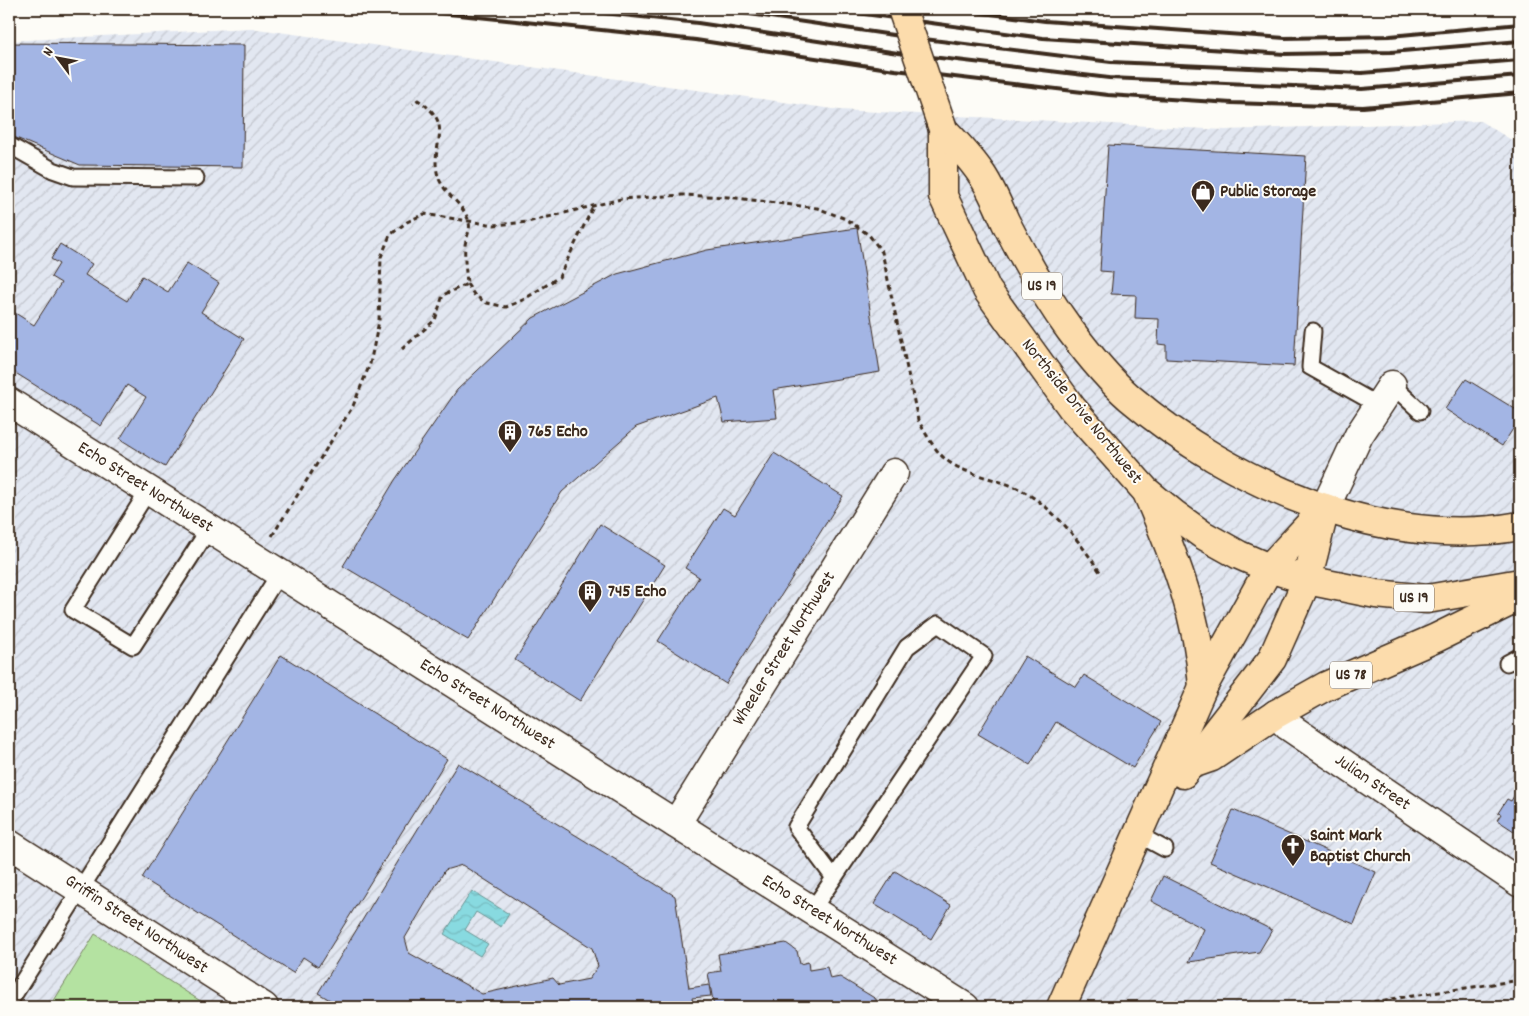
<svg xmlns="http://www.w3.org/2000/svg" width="1529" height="1016" viewBox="0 0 1529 1016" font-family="Dekko,sans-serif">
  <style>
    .industrial { fill: url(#industrial-furrows) }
    .green { fill: #b4e2a1; stroke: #788660 }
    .water { fill: url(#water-waves); stroke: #699492 }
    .building { fill: #a3b5e4; stroke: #3b2a1e; fill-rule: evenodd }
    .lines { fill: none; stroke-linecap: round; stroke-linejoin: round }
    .service-casing { stroke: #3b2a1e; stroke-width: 19 }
    .minor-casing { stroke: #3b2a1e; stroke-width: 31 }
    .primary-casing { stroke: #3b2a1e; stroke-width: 31 }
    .trunk-casing { stroke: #3b2a1e; stroke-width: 31 }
    .path { stroke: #3b2a1e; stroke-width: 3; stroke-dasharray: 5 4; stroke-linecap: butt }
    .service { stroke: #fdfcf7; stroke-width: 15 }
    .minor { stroke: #fdfcf7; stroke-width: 28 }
    .primary { stroke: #fcdcac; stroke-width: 28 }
    .trunk { stroke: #fcdcac; stroke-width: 28 }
    .rail { stroke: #3b2a1e; stroke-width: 4 }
    .trunk-bridge-casing { stroke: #3b2a1e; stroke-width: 31; stroke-linecap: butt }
    .trunk-bridge { stroke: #fcdcac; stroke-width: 28 }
    .labels { text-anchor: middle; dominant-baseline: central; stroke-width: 4; stroke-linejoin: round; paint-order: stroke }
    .shield { fill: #fdfcf7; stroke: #75695f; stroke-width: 1 }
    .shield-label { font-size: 16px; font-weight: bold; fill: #3b2a1e }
    .poi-label { font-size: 18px; font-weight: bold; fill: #3b2a1e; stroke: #fdfcf7; text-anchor: start }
    .street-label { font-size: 18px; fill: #3b2a1e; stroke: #fdfcf7 }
  </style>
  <defs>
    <pattern id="industrial-furrows" width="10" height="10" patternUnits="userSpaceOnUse" patternTransform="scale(1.25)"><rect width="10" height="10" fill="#e2e7f1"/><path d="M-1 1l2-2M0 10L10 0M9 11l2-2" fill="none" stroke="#c3c6ce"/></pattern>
    <pattern id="water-waves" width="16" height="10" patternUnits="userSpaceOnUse" patternTransform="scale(1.25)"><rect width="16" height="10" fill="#88dae0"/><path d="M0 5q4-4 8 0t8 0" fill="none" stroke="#76bbc0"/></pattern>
  </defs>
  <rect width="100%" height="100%" fill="#fdfcf7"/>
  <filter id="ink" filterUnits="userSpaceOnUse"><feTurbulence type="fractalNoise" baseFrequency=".02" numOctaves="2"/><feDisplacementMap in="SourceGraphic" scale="10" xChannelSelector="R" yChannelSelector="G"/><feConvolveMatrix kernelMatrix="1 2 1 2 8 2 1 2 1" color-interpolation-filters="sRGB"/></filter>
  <g filter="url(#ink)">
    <!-- industrial -->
    <path class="industrial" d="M 250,28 L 840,110 L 1225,130 L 1480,121 L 1520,145 L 1520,1007 L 9,1007 L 9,41 Z"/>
    <!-- green -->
    <path class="green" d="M 95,934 L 210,1007 L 50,1007 Z"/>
    <!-- water -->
    <path class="water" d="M 472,891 L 509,914 L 501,927 L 476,912 L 465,930 L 488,944 L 480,956 L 444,934 Z"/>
    <!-- building -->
    <g class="building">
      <path d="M 9,43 L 244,45 L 243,167 L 80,165 L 9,135 Z"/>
      <path d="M 1108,145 L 1306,156 L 1294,366 L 1166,359 L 1166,345 L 1158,344 L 1159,319 L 1135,318 L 1136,295 L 1111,294 L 1113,272 L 1100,271 Z"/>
      <path d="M 857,228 L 880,372 L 773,390 L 777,418 L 724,422 L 718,398 L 636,427 L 562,492 L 468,640 L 343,566 L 395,480 L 457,390 L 533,318 L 617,274 L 707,250 Z"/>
      <path d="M 60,244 L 92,264 L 85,275 L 127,301 L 142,276 L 168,292 L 187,263 L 219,283 L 201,312 L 244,339 L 165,467 L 120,439 L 146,397 L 127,385 L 101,426 L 9,369 L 9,309 L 34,325 L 61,283 L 51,277 L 59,264 L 51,259 Z"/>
      <path d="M 1466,379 L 1520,412 L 1520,418 L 1502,446 L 1445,409 Z"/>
      <path d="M 774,453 L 843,496 L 726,684 L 658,641 L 699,577 L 685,568 L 723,508 L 735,515 Z"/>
      <path d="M 600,524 L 665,565 L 580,701 L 515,660 Z"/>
      <path d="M 281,655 L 447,759 L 318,967 L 303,957 L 293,973 L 142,878 Z"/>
      <path d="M 1025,656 L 1076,687 L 1084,675 L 1161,722 L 1133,768 L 1056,722 L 1030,765 L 978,734 Z"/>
      <path d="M 458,763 L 675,896 L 689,988 L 709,985 L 711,996 L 692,998 L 694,1007 L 342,1007 L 318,993 ZM 462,865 L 592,948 L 598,966 L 589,979 L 559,985 L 553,978 L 482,994 L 409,953 L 405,938 L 445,870 Z"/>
      <path d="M 1520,786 L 1520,835 L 1497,820 L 1501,814 L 1498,813 L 1507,799 L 1511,801 Z"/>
      <path d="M 1233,810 L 1376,872 L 1354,924 L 1210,862 Z"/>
      <path d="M 895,871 L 951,905 L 931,939 L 874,904 Z"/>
      <path d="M 1163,876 L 1272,930 L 1259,952 L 1189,962 L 1204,929 L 1151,901 Z"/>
      <path d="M 786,943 L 797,951 L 800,964 L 808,962 L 809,970 L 827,967 L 830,979 L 840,977 L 876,999 L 877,1007 L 730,1007 L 730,1004 L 714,1007 L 708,973 L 721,971 L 718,954 Z"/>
    </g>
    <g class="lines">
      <defs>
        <g id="service">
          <path d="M 9,145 L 53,170 L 73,177 L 196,178"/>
          <path d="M 1313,331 L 1310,367 L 1378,405"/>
          <path d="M 1392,385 L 1420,411"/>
          <path d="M 148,491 L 73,610 L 133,646 L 209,529"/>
          <path d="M 1507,663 L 1520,656"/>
          <path d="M 1139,835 L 1165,849"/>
          <path d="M 812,910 L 834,878 L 984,656 L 938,624 L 907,647 L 796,827 L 834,878"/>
          <path d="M 9,1003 L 279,574"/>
        </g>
        <g id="minor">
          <path d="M 9,402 L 965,1007"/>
          <path d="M 1325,508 L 1359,435 L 1392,385"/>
          <path d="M 1276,714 L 1288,726 L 1520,883"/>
          <path d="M 676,824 L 894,473"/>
          <path d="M 9,844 L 264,1007"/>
        </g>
        <g id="primary">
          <path d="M 1183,774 L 1272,659 L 1307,580 L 1325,509"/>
          <path d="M 1061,1007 L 1203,687 L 1269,568 L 1325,508"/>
        </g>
        <g id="trunk">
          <path d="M 943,129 L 943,196 L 987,290 L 1072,408 L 1146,491 L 1174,514 L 1203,535 L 1239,555 L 1269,568 L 1307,580 L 1376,594 L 1427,599 L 1520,583"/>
          <path d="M 943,129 C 956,143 970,157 980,172 C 991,187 998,206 1006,223 C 1025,260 1045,296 1070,330 C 1088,354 1107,378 1130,398 C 1231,484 1385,551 1520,526"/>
          <path d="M 1148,495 C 1175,558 1199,618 1203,687"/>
          <path d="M 1189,765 L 1212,757 L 1276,714 L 1326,686 L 1436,638 L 1520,597"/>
        </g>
      </defs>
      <!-- service casing -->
      <use href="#service" class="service-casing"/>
      <!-- minor casing -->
      <use href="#minor" class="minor-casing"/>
      <!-- primary casing -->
      <use href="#primary" class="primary-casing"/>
      <!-- trunk casing -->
      <use href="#trunk" class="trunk-casing"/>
      <!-- path -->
      <g class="path">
        <path d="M 467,284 L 475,296 L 487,303 L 506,307 L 523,300 L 559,277 L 593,207"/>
        <path d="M 402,349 L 435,320 L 443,295 L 467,284 C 466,271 464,257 465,245 C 466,238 471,229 469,223 C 465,203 441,194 437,172 C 431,142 456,125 418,100 L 413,104"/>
        <path d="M 272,536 L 353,406 L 370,364 L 379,321 L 381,257 L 390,235 L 407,222 L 424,214 L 494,225 L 528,222 L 621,199 L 682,195 L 728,197 L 817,208 L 846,219 L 869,235 L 882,252 L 918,420 C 925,432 933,448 944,458 C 967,478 1002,477 1028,494 C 1058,513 1080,542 1100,572"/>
        <path d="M 1338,1007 L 1520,980"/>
      </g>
      <!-- service -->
      <use href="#service" class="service"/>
      <!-- minor -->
      <use href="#minor" class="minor"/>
      <!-- primary -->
      <use href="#primary" class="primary"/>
      <!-- trunk -->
      <use href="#trunk" class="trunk"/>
      <!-- rail -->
      <g class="rail">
        <path d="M 402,9 L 696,40 L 895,70 L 1108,95 L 1232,103 L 1363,107 L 1520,93"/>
        <path d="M 566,9 L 698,23 L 898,53 L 1109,78 L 1362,89 L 1520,76"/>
        <path d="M 715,9 L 900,36 L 1111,62 L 1362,73 L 1520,60"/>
        <path d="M 827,9 L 1043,38 L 1285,54 L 1391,52 L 1520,41"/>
        <path d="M 951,9 L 1045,21 L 1285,38 L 1390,36 L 1520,24"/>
      </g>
      <defs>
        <path id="trunk-bridge" d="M 902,9 L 943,129"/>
      </defs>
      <!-- trunk-bridge casing -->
      <use href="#trunk-bridge" class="trunk-bridge-casing"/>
      <!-- trunk-bridge -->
      <use href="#trunk-bridge" class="trunk-bridge"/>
    </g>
  </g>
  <!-- icons -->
  <defs>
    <symbol id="shop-pin" viewBox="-11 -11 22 30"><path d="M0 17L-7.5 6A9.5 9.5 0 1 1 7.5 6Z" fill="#3b2a1e" stroke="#fdfcf7"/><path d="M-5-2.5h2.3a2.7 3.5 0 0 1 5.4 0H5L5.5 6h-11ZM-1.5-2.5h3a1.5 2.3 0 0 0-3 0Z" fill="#fff"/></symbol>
    <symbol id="building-pin" viewBox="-11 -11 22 30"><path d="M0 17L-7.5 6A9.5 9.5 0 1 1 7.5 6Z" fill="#3b2a1e" stroke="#fdfcf7"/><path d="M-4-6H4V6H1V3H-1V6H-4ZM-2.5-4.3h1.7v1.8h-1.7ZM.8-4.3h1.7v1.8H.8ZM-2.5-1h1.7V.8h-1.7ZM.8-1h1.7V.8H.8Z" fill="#fff"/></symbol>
    <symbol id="church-pin" viewBox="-11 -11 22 30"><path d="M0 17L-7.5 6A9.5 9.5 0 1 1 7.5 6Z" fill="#3b2a1e" stroke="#fdfcf7"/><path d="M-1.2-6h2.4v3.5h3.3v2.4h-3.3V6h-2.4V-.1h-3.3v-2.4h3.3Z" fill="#fff"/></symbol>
  </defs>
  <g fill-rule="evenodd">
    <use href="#shop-pin" x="1189" y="178" width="28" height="38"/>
    <use href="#building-pin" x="496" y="418" width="28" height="38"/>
    <use href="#building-pin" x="576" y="578" width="28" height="38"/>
    <use href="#church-pin" x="1279" y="832" width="28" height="38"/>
  </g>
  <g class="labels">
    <!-- shield labels -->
    <g class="shield">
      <rect x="1022" y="272.5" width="40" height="27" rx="4"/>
      <rect x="1394" y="584.5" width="40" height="27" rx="4"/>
      <rect x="1330" y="661.5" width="42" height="27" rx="4"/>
    </g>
    <g class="shield-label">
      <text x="1042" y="286">US 19</text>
      <text x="1414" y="598">US 19</text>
      <text x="1351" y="675">US 78</text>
    </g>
    <!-- poi labels -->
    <g class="poi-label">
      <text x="1220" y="192">Public Storage</text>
      <text x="528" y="432">765 Echo</text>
      <text x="608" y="592">745 Echo</text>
      <text x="1310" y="836">Saint Mark<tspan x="1310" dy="21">Baptist Church</tspan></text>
    </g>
    <!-- street labels -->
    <g class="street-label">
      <text transform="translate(1081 412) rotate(51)">Northside Drive Northwest</text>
      <text transform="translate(145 488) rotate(32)">Echo Street Northwest</text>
      <text transform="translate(785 649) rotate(-58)">Wheeler Street Northwest</text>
      <text transform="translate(487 705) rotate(32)">Echo Street Northwest</text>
      <text transform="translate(1372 783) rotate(34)">Julian Street</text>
      <text transform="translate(829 921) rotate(32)">Echo Street Northwest</text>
      <text transform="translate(136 925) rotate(33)">Griffin Street Northwest</text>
    </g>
  </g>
  <!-- margin -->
  <rect width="1529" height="1016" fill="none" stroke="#fdfcf7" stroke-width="30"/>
  <rect x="15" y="15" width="1499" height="986" fill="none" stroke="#3b2a1e" stroke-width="2" filter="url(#ink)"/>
  <!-- north arrow -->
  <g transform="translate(58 58) rotate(302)" stroke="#fdfcf7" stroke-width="4" paint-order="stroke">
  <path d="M0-4L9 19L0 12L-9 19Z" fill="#3b2a1e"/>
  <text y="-8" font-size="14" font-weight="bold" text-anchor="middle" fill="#3b2a1e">N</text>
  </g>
</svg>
